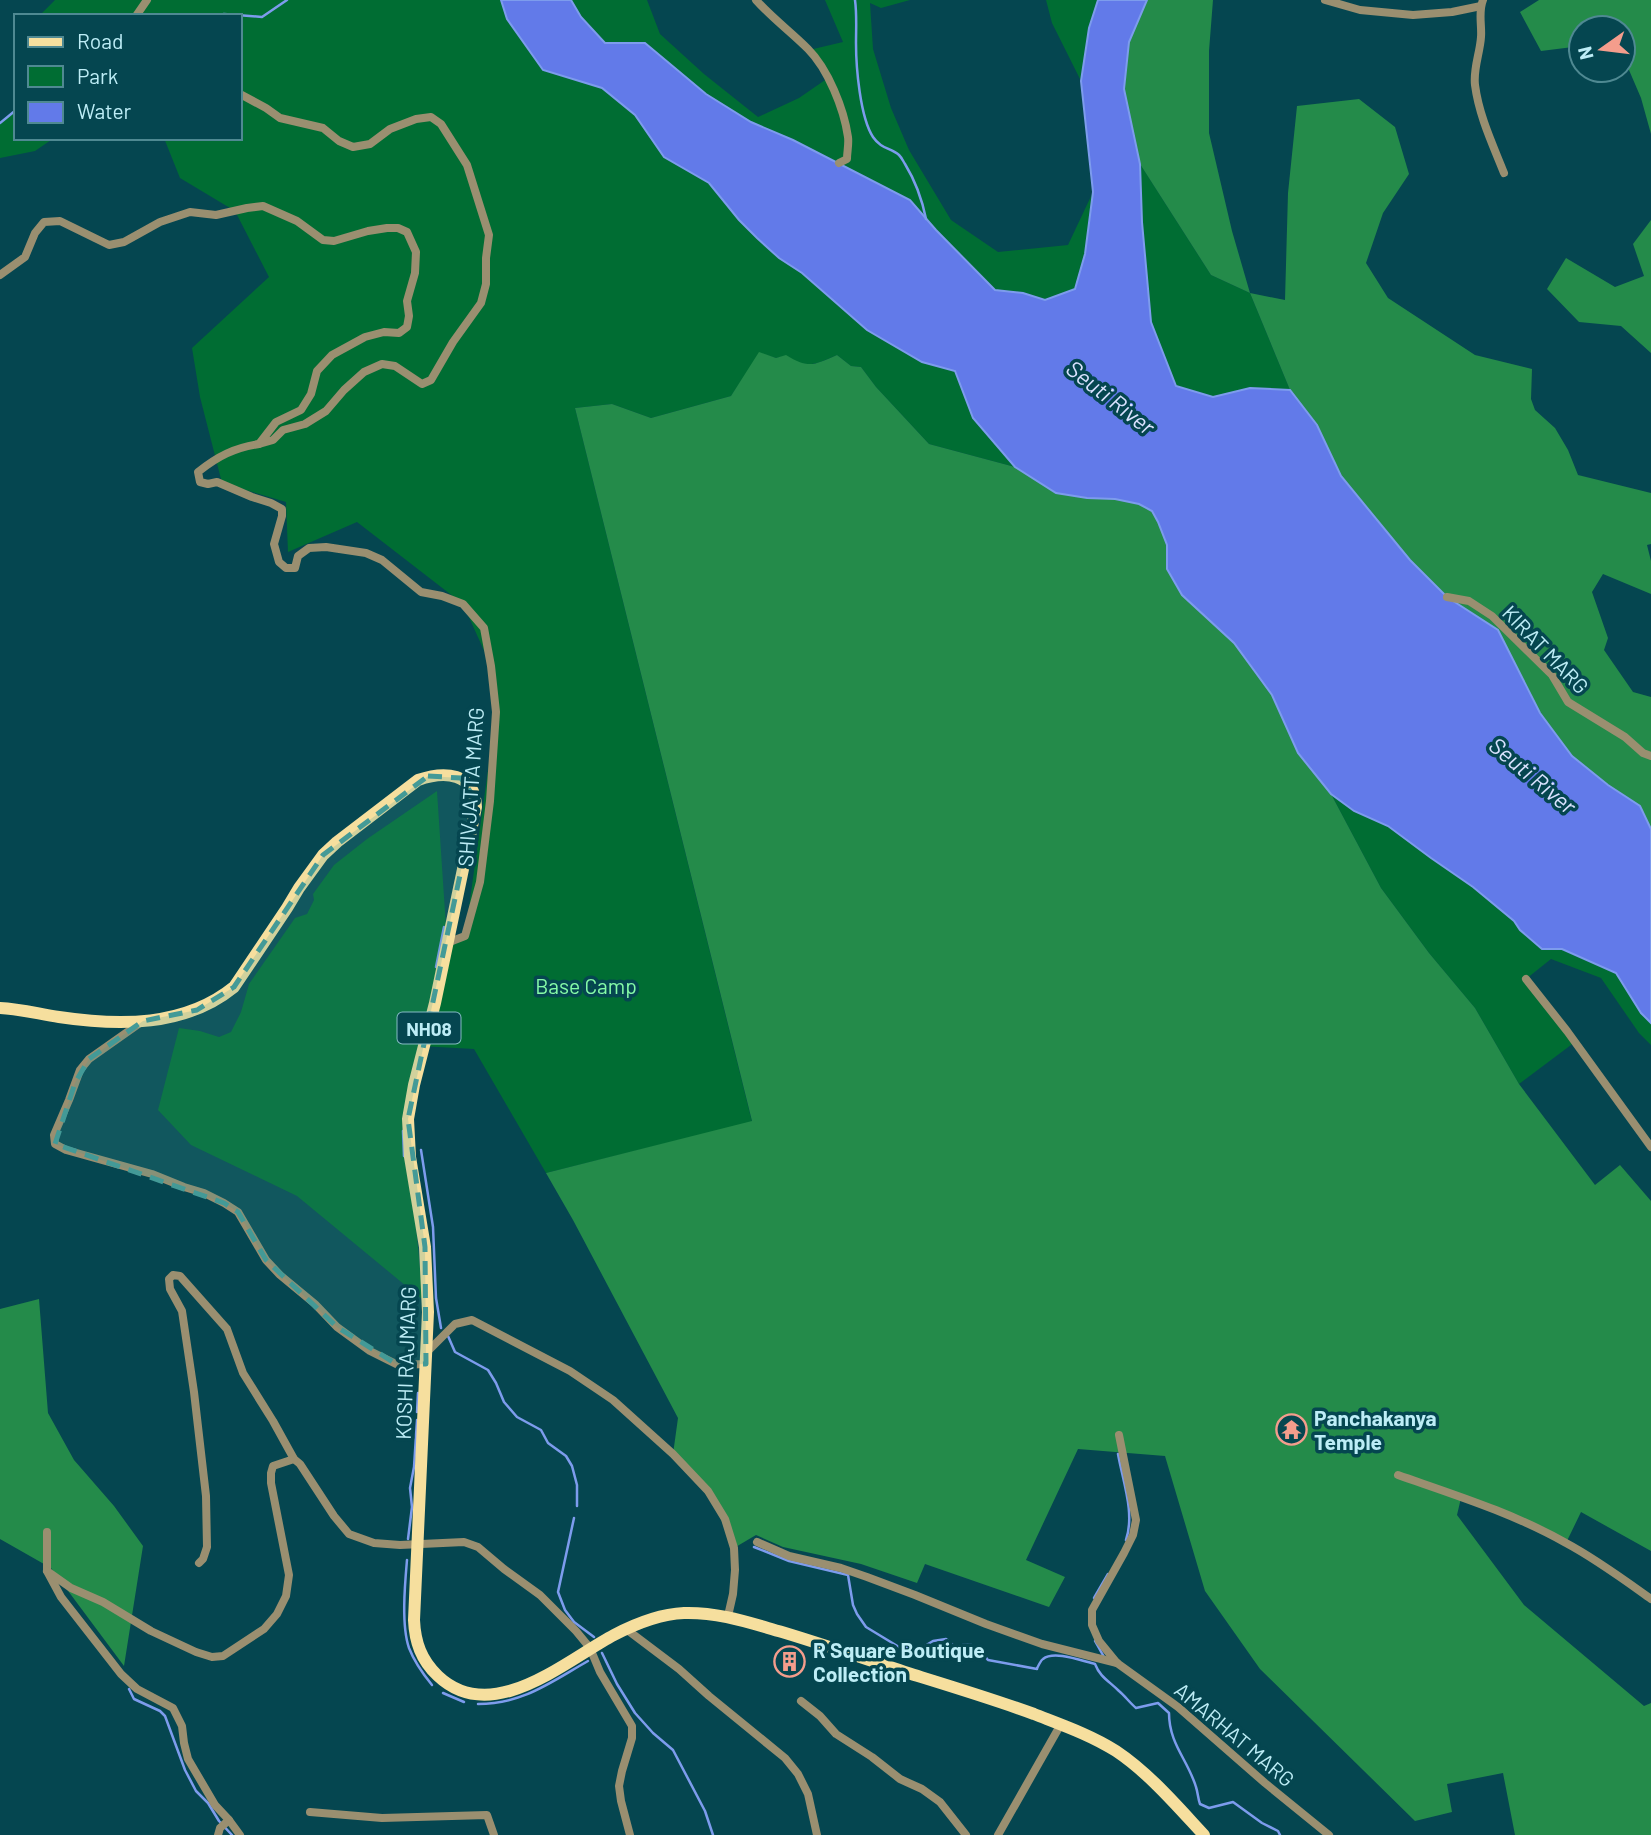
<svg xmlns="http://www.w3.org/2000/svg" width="1651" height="1835" viewBox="0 0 1651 1835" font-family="Barlow,sans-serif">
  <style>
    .green { fill: #006d33 }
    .forest { fill: #248b4a }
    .water { fill: #627ae9; stroke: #7d9ced; stroke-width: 2 }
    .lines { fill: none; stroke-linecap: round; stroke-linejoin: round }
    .stream { stroke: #7d9ced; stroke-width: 2.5 }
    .minor { stroke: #9a8f70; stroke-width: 8 }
    .primary { stroke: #f6df9e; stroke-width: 12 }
    .marked { fill: #439a97; fill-opacity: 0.2; stroke: #439a97; stroke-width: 5; stroke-dasharray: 14 9; stroke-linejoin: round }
    .labels { text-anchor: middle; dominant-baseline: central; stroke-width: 7; stroke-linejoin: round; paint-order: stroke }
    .shield { fill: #054650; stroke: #86bbc4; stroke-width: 2 }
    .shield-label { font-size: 19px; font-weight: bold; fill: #bdedf6 }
    .street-label { font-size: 21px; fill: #bdedf6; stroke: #054650 }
    .park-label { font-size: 21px; fill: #86fba7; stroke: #054650 }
    .poi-label { font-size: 21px; font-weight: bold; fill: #bdedf6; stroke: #054650; text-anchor: start }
    .water-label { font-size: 23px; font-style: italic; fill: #d9e2ff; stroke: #054650 }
  </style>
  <rect width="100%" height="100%" fill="#054650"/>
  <!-- green -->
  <g class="green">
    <path d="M 55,0 L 501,0 L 507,19 L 543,70 L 602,88 L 635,115 L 664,157 L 709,183 L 739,220 L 757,238 L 779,258 L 802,273 L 867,330 L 922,362 L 955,371 L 973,418 L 1015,467 L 929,444 L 876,387 L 861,367 L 851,366 L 837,355 C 814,365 808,369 786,356 L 776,358 L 760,353 L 731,396 L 651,418 L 612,404 L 575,408 L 752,1122 L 546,1173 L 474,1049 L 420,1046 L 403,1120 L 402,1143 L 416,1226 L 423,1300 L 297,1196 L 191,1145 L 158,1110 L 179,1028 L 200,1031 L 219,1037 L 231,1032 L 241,1012 L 249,984 L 295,918 L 307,914 L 314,900 L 313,894 L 334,865 L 367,839 L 437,791 L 447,942 L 465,936 L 496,712 L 491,666 L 463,604 L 357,522 L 288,552 L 286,502 L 222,483 L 200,397 L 192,348 L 269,277 L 235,211 L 180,178 L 164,138 L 240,138 L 240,16 L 42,16 L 41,14 Z"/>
    <path d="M 571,0 L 647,0 L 660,34 L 704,74 L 758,117 L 799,98 L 828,78 L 809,50 L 843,42 L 825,0 L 910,0 L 881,8 L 870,3 L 873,49 L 891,108 L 909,150 L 951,220 L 998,252 L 1068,245 L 1093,192 L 1085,254 L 1075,289 L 1045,300 L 1023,293 L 995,290 L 936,230 L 910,200 L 793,140 L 751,122 L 706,94 L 645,43 L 605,43 L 581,17 Z"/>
    <path d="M 1046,0 L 1098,0 L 1089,28 L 1081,81 L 1052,23 Z"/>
    <path d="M 16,110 L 16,138 L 54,138 L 35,151 L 0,158 L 0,123 Z"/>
    <path d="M 1140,164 L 1211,275 L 1250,293 L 1290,390 L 1250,388 L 1213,397 L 1176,386 L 1151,322 L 1142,222 Z"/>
    <path d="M 1331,794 L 1354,811 L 1388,826 L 1431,858 L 1473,887 L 1514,921 L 1520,930 L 1616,973 L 1641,1013 L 1651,1023 L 1651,1045 L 1639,1033 L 1601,978 L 1551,959 L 1526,979 L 1575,1042 L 1519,1084 L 1475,1008 L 1429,953 L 1381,888 Z"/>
  </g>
  <!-- forest -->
  <g class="forest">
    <path d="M 1147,0 L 1213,0 L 1209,51 L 1209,133 L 1232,231 L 1250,293 L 1285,300 L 1288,193 L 1297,106 L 1359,99 L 1395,127 L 1409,174 L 1383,213 L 1366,263 L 1388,298 L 1475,355 L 1532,369 L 1531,399 L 1535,410 L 1555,428 L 1568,450 L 1578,475 L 1651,493 L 1651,544 L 1647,545 L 1651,561 L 1651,594 L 1603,574 L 1592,592 L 1608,638 L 1604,650 L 1633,692 L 1651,697 L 1651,829 L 1640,806 L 1608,785 L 1572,756 L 1540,713 L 1498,630 L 1447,597 L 1410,560 L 1341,476 L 1317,425 L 1290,390 L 1250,293 L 1211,275 L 1140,164 L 1124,89 L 1129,42 Z"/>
    <path d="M 1539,0 L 1651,0 L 1651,134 L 1641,98 L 1623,56 L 1623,28 L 1581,28 L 1581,46 L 1541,51 L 1520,12 Z"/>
    <path d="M 1651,220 L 1651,353 L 1621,326 L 1579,322 L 1547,289 L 1566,258 L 1615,287 L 1644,276 L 1633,244 Z"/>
    <path d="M 759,352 L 776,358 L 786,355 C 809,369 814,365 837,355 L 851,366 L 861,367 L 876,387 L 929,444 L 1015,467 L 1056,493 L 1087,498 L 1115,499 L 1139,504 L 1152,511 L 1158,522 L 1167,545 L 1167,569 L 1182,595 L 1234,643 L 1272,695 L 1298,753 L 1331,794 L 1381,888 L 1429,953 L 1475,1008 L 1519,1084 L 1595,1185 L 1620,1165 L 1651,1201 L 1651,1551 L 1581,1512 L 1566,1543 L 1461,1498 L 1457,1515 L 1524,1605 L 1644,1706 L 1651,1703 L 1651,1835 L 1515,1835 L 1503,1773 L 1447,1784 L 1452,1812 L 1415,1821 L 1260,1669 L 1205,1591 L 1165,1456 L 1078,1449 L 1026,1560 L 1065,1577 L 1049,1607 L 925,1564 L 917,1583 L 861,1564 L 783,1547 L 756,1535 L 734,1548 L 708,1491 L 673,1454 L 678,1418 L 573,1220 L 546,1173 L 752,1121 L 575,408 L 612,404 L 651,418 L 731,396 Z"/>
    <path d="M 39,1299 L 48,1413 L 74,1460 L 114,1506 L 143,1546 L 124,1666 L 51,1568 L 0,1539 L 0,1309 Z"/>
  </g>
  <!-- water -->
  <path class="water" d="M 501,0 L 571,0 L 581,17 L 605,43 L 645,43 L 706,94 L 751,122 L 793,140 L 910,200 L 936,230 L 995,290 L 1023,293 L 1045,300 L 1075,289 L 1085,254 L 1093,192 L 1081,81 L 1089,28 L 1098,0 L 1147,0 L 1129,42 L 1124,89 L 1140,164 L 1142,222 L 1151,322 L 1176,386 L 1213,397 L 1250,388 L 1290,390 L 1317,425 L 1341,476 L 1410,560 L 1447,597 L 1498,630 L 1540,713 L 1572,756 L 1608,785 L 1640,806 L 1651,829 L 1651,1023 L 1641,1013 L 1616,973 L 1562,949 L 1542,949 L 1520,930 L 1514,921 L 1473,887 L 1431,858 L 1388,826 L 1354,811 L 1331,794 L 1298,753 L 1272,695 L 1234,643 L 1182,595 L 1167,569 L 1167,545 L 1158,522 L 1152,511 L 1139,504 L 1115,499 L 1087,498 L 1056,493 L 1015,467 L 973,418 L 955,371 L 922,362 L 867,330 L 802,273 L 779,258 L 757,238 L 739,220 L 709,183 L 664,157 L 635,115 L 602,88 L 543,70 L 507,19 Z"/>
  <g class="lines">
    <!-- stream -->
    <g class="stream">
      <path d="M 855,0 C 857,15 856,28 856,43 C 856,67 860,117 873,137 C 881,149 891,148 899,155 C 902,158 903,161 905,164 C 916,182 922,199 926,219"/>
      <path d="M 218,16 L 224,14 L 262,17 L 287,0"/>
      <path d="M 0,123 L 16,110"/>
      <path d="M 436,967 L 444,927"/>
      <path d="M 403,1131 L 404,1156"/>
      <path d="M 421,1150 L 433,1227 L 436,1298 L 441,1328"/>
      <path d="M 448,1336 L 455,1352 L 488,1370 L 496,1383 L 504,1402 L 517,1417 L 541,1430 L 548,1443 L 566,1456 L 572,1466 L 577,1485 L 577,1506"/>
      <path d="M 417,1412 L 418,1393"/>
      <path d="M 1118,1454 C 1123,1482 1135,1513 1126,1540"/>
      <path d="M 574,1518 L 558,1592 L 565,1610 L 574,1622 L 594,1637"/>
      <path d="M 408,1539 L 412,1507 L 410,1488 L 414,1467 L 417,1420"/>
      <path d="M 754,1547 L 789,1561 L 848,1575 L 853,1605 L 857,1614 L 866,1627 L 899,1647 L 923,1647 L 933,1641 L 946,1639 L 956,1648 L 963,1645 L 971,1645 L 978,1648 L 988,1660 L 1037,1669 C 1037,1668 1041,1660 1043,1659 C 1054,1650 1082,1661 1095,1664 C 1100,1677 1109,1681 1119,1691 C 1125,1696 1130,1703 1136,1708 L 1158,1703 L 1169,1713 C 1169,1744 1188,1760 1196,1787 C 1198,1793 1198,1799 1200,1804 L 1209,1808 L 1233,1802 L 1262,1823 L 1278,1831 L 1280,1835"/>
      <path d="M 407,1560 C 405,1583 401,1625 409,1648 C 414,1661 423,1674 432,1685"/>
      <path d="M 1094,1598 L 1108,1574"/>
      <path d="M 1095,1641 L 1104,1657"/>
      <path d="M 602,1653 L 617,1684 L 635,1713 L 653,1733 L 673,1750 L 705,1811 L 713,1835"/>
      <path d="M 129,1689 L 134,1699 L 160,1711 L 165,1716 L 185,1770 L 196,1791 L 208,1803 L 219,1821 L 232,1835"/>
      <path d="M 443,1693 L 464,1702"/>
      <path d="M 478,1704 C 523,1704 551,1682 588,1661"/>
    </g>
    <!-- minor -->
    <g class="minor">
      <path d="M 756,0 C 772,18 791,32 808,49 C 828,69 844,109 848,137 C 849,144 847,152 847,159 L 839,163"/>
      <path d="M 1325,0 L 1360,10 L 1413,15 L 1452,12 L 1481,6"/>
      <path d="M 1483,0 C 1478,12 1482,25 1481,37 C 1480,53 1473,69 1475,85 C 1479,116 1493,145 1504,173"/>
      <path d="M 136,16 L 147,0"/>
      <path d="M 240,94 L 266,108 L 280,118 L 323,128 L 339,141 L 353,147 L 370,144 L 390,129 L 416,119 L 431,117 L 441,124 L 467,165 L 489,235 L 486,258 L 486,284 L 481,303 L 453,342 L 431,380 L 422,384 L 395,366 L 382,364 L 364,372 L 344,390 L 326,411 L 305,424 L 283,430 L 273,440 L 259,444"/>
      <path d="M 0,275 L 25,257 L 35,233 L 44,222 L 60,221 L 109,245 L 124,242 L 160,222 L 190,212 L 216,215 L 247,208 L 263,206 L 297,221 L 323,240 L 334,241 L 368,231 L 387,228 L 398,228 L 407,232 L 416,252 L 415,273 L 407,301 L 409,316 L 407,327 L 399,333 L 384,332 L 365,337 L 332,355 L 317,371 L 311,394 L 301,410 L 276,422 L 259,444 C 234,448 218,456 198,472 L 200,482 L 208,484 L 217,482 L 252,497 L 271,503 L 282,509 L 282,516 L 274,544 L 279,562 L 286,568 L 295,568 L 298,556 L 309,548 L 326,547 L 366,553 L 382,560 L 421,592 L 442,596 L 463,604 L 484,628 L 491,666 L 496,712 L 490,801 L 480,882 L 465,936 L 447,943"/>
      <path d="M 1447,597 L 1469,601 L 1492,616 L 1552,675 L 1568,702 L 1625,737 L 1643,753 L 1651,756"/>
      <path d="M 1526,979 L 1567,1031 L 1651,1147"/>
      <path d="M 140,1023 L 89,1059 L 80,1070 L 69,1100 L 54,1135 L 55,1144 L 66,1150 L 152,1174 L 184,1187 L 204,1193 L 224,1203 L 238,1212 L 266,1260 L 280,1275 L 315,1304 L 337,1327 L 370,1351 L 398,1365 L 426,1364"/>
      <path d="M 427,1352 L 455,1324 L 472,1320 L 570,1371 L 613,1400 L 673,1454 L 708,1491 L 725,1519 L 734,1548 L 735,1570 L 733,1594 L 728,1616"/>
      <path d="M 1119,1435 L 1136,1520 L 1133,1535 L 1124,1553 L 1092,1610 L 1092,1625 L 1099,1641 L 1117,1663 L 1178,1707 L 1265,1783 L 1329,1835"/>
      <path d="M 1398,1475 C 1455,1495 1513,1513 1566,1543 C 1596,1559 1623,1579 1651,1599"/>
      <path d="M 47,1532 L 47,1571 L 61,1597 L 121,1674 L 137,1689 L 173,1708 L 182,1726 L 184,1743 L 188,1759 L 215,1805 L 229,1820 L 220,1828 L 218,1835"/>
      <path d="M 757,1542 L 789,1556 L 841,1568 L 867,1577 L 915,1595 L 986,1624 L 1042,1644 L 1117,1663"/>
      <path d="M 199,1563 L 203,1559 L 207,1547 L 206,1496 L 194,1392 L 182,1311 L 170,1289 L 169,1279 L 173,1275 L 180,1276 L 227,1329 L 243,1373 L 273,1421 L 294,1459 L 300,1464 L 334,1516 L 349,1534 L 374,1543 L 400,1545 L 464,1542 L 478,1547 L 504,1569 L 540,1595 L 576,1631 L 590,1648 L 600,1672 L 632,1726 L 632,1738 L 622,1771 L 619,1786 L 621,1801 L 630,1835"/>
      <path d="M 47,1571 L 71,1588 L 103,1602 L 151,1631 L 196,1652 L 212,1657 L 223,1656 L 264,1629 L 277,1614 L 286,1596 L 289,1575 L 271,1483 L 271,1473 L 273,1466 L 294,1459"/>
      <path d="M 626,1629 L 679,1669 L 709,1696 L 785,1758 L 798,1774 L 808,1794 L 817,1835"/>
      <path d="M 801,1701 L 820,1716 L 836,1734 L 872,1757 L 900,1779 L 922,1789 L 940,1802 L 966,1835"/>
      <path d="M 310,1812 L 382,1818 L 487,1815 L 494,1835"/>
      <path d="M 229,1820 L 240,1835"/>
      <path d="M 998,1835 L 1061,1724"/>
    </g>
    <!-- primary -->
    <path class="primary" d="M 0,1008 C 20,1009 39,1014 59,1017 C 119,1026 185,1027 234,987 L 287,908 L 299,888 L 323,855 L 337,842 L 418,780 C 444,771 475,772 476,807 L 435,1003 L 414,1085 L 408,1119 L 410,1157 L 425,1247 L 428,1312 L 414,1620 C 415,1642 421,1660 438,1676 C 492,1727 565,1661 614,1635 C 635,1624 660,1614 684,1613 C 719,1612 750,1623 782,1632 C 825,1645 866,1659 908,1673 C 950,1686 993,1699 1034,1714 C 1062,1725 1091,1735 1116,1751 C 1149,1773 1177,1806 1204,1835"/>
  </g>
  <!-- marked area -->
  <path class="marked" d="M 428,776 L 461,778 L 476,800 L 408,1119 L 425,1247 L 426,1364 L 398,1365 L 337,1327 L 266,1260 L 238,1212 L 224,1203 L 55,1144 L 75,1083 L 89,1059 L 143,1021 L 197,1010 L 234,987 L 323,855 Z"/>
  <!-- icons -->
  <defs>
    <symbol id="temple-ring" viewBox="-11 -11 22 22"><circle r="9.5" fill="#054650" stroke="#f49d8c" stroke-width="1.5"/><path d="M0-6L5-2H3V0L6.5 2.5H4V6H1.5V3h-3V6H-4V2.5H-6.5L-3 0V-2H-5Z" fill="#f49d8c"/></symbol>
    <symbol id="building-ring" viewBox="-11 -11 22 22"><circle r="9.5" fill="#054650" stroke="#f49d8c" stroke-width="1.5"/><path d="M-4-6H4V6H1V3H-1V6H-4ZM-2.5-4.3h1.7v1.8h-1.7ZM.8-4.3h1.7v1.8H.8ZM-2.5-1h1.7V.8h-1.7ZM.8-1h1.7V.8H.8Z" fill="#f49d8c"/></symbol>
  </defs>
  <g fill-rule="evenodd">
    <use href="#temple-ring" x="1274" y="1412" width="35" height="35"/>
    <use href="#building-ring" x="772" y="1644" width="35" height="35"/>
  </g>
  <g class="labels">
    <!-- shield labels -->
    <rect class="shield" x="397.5" y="1012.5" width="63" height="31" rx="5"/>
    <g class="shield-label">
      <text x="429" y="1028">NH08</text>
    </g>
    <!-- street labels -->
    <g class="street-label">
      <text transform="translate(1546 649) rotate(46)">KIRAT MARG</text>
      <text transform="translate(470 787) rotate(-86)">SHIVJATTA MARG</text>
      <text transform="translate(405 1363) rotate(-88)">KOSHI RAJMARG</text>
      <text transform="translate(1235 1734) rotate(40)">AMARHAT MARG</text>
    </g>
    <!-- park labels -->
    <g class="park-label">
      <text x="586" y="985">Base Camp</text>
    </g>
    <!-- poi labels -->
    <g class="poi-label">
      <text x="1314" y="1417">Panchakanya<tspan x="1314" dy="24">Temple</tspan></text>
      <text x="813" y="1649">R Square Boutique<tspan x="813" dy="24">Collection</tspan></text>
    </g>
    <!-- water labels -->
    <g class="water-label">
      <text transform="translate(1111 397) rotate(38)">Seuti River</text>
      <text transform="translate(1533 775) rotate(40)">Seuti River</text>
    </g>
  </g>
  <!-- legend -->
  <rect x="14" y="14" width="228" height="126" fill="#054650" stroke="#4f8992" stroke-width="2"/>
  <rect x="28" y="37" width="35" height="10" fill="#f6df9e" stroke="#4f8992" stroke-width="2"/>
  <text x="77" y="49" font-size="21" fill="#bdedf6">Road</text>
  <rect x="28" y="66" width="35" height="21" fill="#006d33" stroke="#4f8992" stroke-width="2"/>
  <text x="77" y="84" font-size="21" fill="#bdedf6">Park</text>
  <rect x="28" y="102" width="35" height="21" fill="#627ae9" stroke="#4f8992" stroke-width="2"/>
  <text x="77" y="119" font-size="21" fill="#bdedf6">Water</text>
  <!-- north arrow -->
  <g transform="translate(1602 49) rotate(256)"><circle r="33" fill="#054650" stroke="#4f8992" stroke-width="2"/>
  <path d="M0-5L12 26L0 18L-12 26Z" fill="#f49d8c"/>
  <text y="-10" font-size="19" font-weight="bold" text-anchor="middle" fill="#bdedf6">N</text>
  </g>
</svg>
